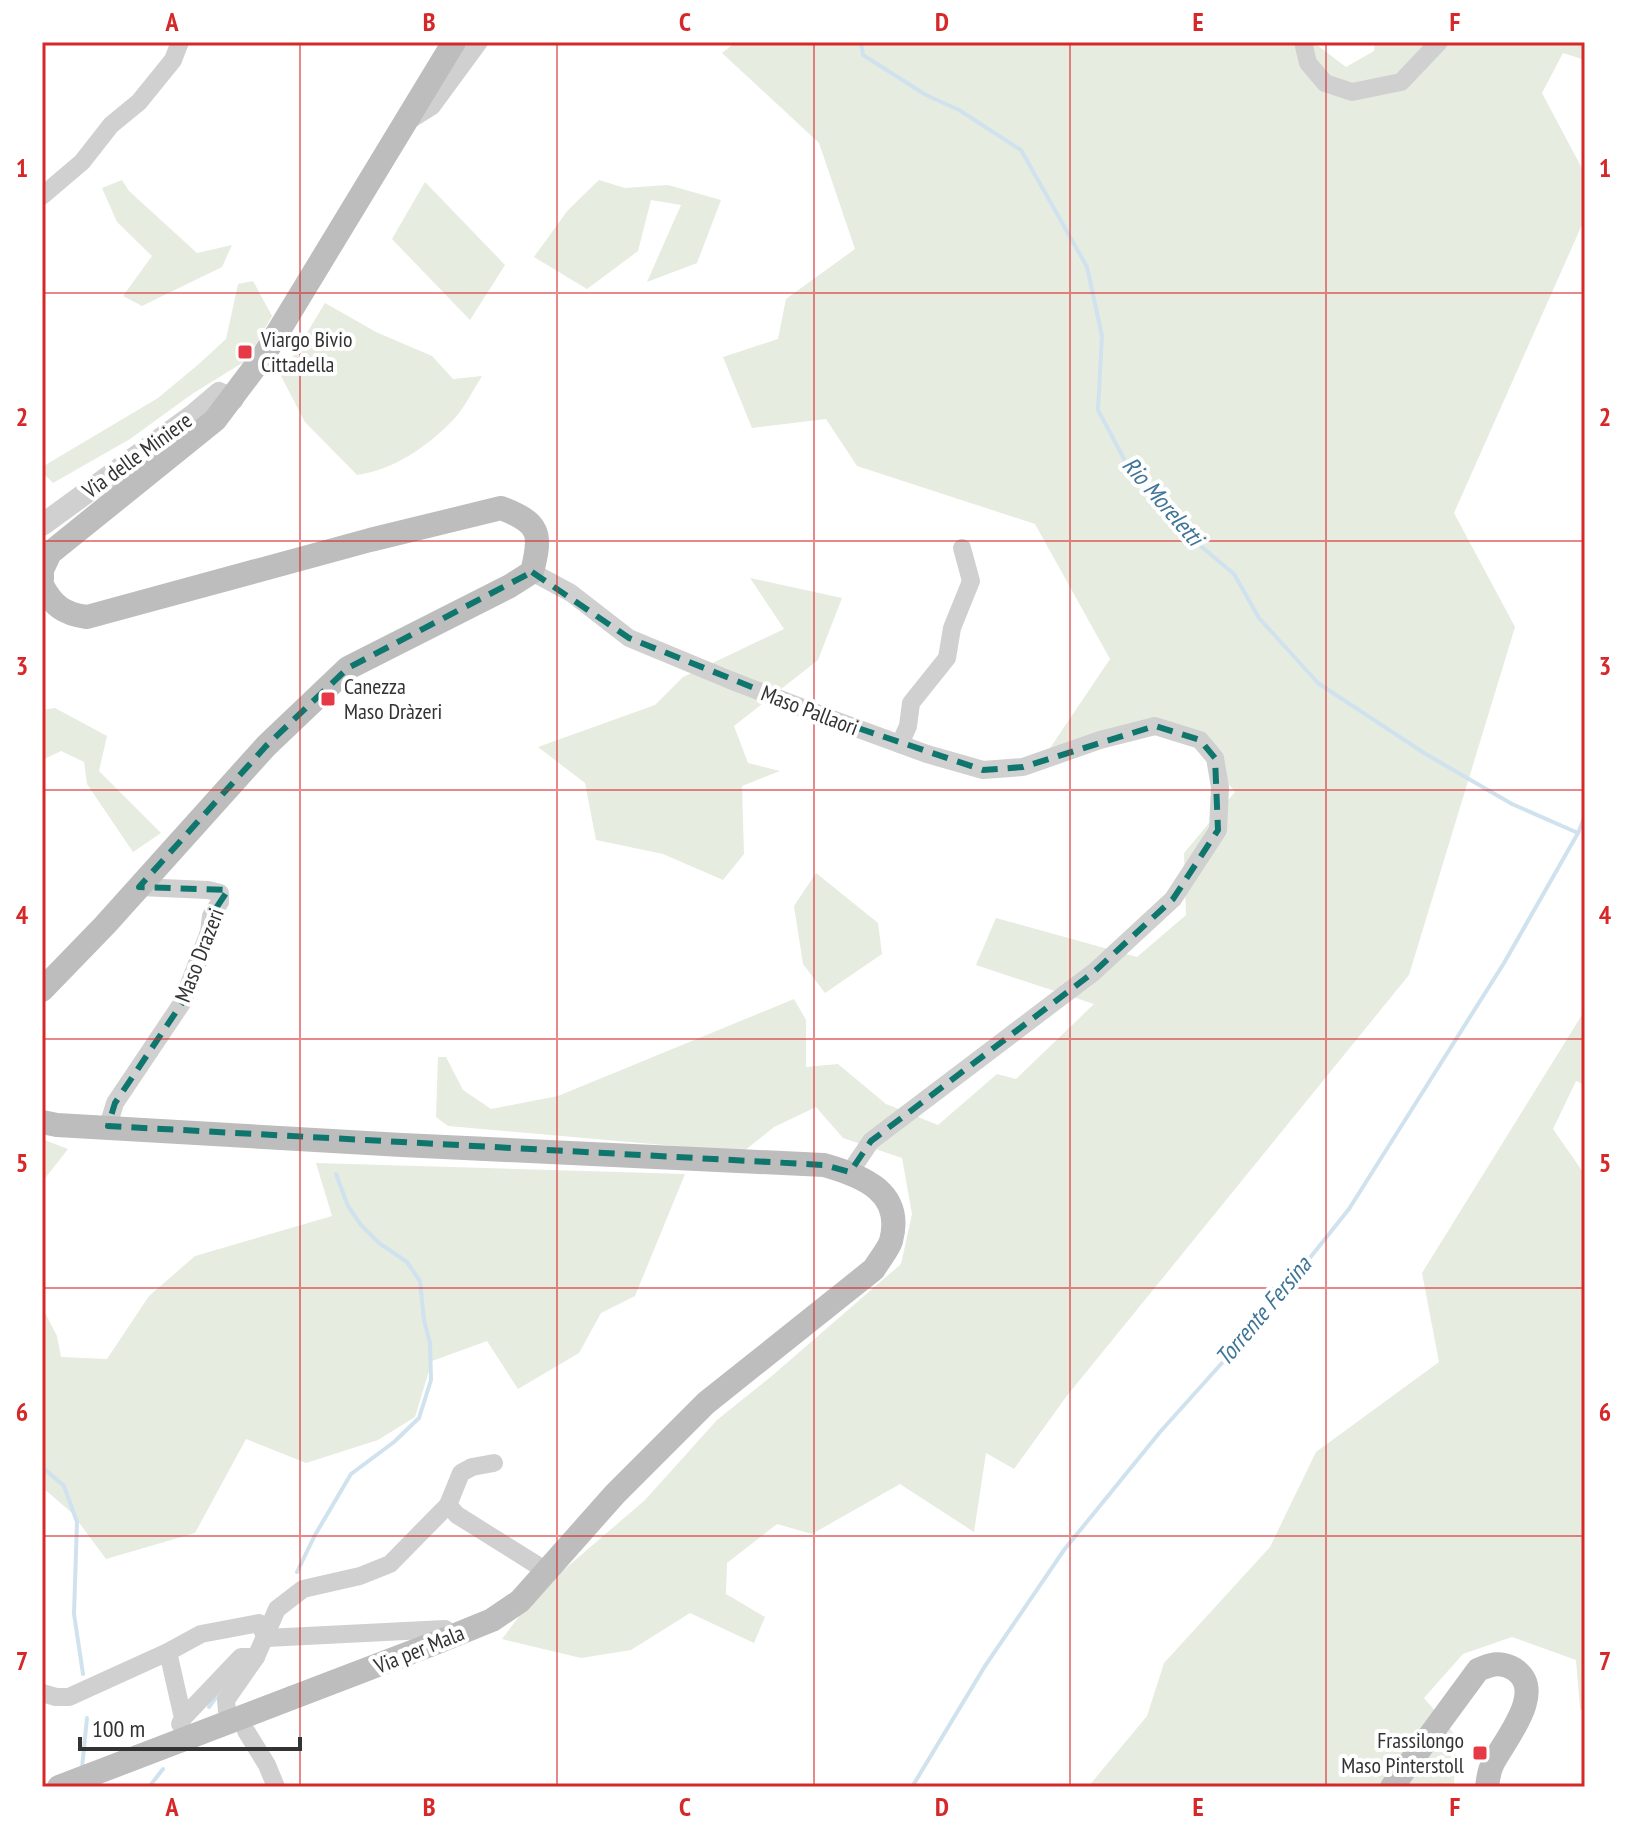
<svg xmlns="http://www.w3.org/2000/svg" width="1627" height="1829" viewBox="0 0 1627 1829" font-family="'PT Sans Narrow',sans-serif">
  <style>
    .green { fill: #e6ecdf }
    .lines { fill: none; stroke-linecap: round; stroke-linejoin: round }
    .stream { stroke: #cfe2ee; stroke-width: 4 }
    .minor { stroke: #d0d0d0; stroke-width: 18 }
    .tertiary { stroke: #d0d0d0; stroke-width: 22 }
    .secondary { stroke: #bdbdbd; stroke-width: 24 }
    .marked { fill: none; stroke: #0f766e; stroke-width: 6; stroke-dasharray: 16 10; stroke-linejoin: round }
    .grid { fill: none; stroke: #d62828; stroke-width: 2; stroke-opacity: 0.55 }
    .poi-dot { fill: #e63946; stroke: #fff; stroke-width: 3 }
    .labels { text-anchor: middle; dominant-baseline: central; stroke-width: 8; stroke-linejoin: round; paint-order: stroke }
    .poi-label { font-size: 22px; fill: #333; stroke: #fff; text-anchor: start }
    .street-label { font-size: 22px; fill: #333; stroke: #fff }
    .water-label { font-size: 24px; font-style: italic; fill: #3f7597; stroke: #fff }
    .neatline { fill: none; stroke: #d62828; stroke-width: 3 }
    .grid-label { font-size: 26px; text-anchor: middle; font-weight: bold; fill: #d62828 }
  </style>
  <rect width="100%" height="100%" fill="#fff"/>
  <!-- green -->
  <g class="green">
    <path d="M 736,42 L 1313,42 L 1346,67 L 1374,51 L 1375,42 L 1585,42 L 1585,60 L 1563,53 L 1542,93 L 1585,174 L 1585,218 L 1454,513 L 1515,627 L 1409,975 L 1066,1397 L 1014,1469 L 986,1453 L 974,1532 L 900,1484 L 812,1534 L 777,1524 L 727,1563 L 726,1594 L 765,1617 L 754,1643 L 690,1613 L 631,1650 L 581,1658 L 502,1639 L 537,1593 L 645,1500 L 717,1420 L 773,1375 L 901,1264 L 912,1214 L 902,1158 L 843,1138 L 816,1107 L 774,1127 L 743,1152 L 448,1126 L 436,1117 L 438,1057 L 446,1057 L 463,1090 L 491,1109 L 558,1096 L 794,999 L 806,1020 L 806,1067 L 838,1064 L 886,1104 L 938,1125 L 997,1074 L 1016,1079 L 1094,1004 L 976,965 L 996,918 L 1137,957 L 1186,915 L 1184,853 L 1235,792 L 1182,725 L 1038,766 L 1110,659 L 1035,524 L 857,466 L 826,419 L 752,428 L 723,357 L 778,339 L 786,299 L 855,249 L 819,143 L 722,53 Z"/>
    <path d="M 122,180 L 129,191 L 197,253 L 232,245 L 222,267 L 142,306 L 123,296 L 152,256 L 117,222 L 102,188 Z"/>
    <path d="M 599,180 L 625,188 L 668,185 L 721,200 L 697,263 L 647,282 L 681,205 L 651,200 L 638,251 L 587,289 L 534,257 L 568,210 Z"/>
    <path d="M 425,182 L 505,265 L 470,320 L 392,239 Z"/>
    <path d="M 253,281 L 272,316 L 247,360 L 192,394 L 130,439 L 53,483 L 42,472 L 42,467 L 158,398 L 200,363 L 226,339 L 238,284 Z"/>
    <path d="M 325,303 L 376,332 L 432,356 L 453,379 L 482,376 C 473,390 465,407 454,419 C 428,446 394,470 357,475 L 305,422 L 281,376 Z"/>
    <path d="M 750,578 L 842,598 L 818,660 L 734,726 L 748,763 L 780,771 L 742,786 L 744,854 L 723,880 L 663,854 L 596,840 L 585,783 L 538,747 L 655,705 L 683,677 L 784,629 Z"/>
    <path d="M 55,708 L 107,736 L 99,771 L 161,833 L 133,852 L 87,784 L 84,762 L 61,751 L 42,760 L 42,710 Z"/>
    <path d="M 816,873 L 878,923 L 882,954 L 825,993 L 803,964 L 794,906 Z"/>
    <path d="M 1585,1010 L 1585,1085 L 1576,1081 L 1553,1129 L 1585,1175 L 1585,1714 L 1580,1708 L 1576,1660 L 1512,1637 L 1463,1654 L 1424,1698 L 1456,1736 L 1454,1787 L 1088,1787 L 1147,1716 L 1164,1663 L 1270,1547 L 1316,1452 L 1439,1362 L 1422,1273 Z"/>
    <path d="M 42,1139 L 68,1149 L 42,1182 Z"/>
    <path d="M 316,1163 L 685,1174 L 635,1296 L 601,1313 L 579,1353 L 518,1389 L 487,1341 L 432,1361 L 415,1417 L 378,1440 L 306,1463 L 246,1439 L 195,1533 L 106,1559 L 72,1513 L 42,1487 L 42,1307 L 57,1336 L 61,1357 L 107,1359 L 149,1296 L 195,1256 L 332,1216 Z"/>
  </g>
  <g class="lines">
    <!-- stream -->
    <g class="stream">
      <path d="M 861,42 L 863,55 L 926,95 L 959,110 L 1021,150 L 1087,267 L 1102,336 L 1098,410 L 1131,472 L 1190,537 L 1234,574 L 1259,618 L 1318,683 L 1424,753 L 1512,804 L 1578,833"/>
      <path d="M 42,1467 L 64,1486 L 77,1522 L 74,1614 L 83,1674"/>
      <path d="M 297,1572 L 315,1535 L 351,1474 L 394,1442 L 419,1418 L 431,1380 L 430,1343 L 424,1320 L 420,1281 L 407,1262 L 379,1243 L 361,1225 L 348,1206 L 336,1174"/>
      <path d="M 209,1707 L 222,1689"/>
      <path d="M 82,1768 L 87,1718"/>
      <path d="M 149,1787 L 163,1769"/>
      <path d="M 912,1787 L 985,1666 L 1064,1550 L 1160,1432 L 1257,1324 L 1349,1209 L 1504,963 L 1578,833 L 1585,816"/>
    </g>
    <!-- minor -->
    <g class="minor">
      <path d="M 1303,42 L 1308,63 L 1325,83 L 1352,92 L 1401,82 L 1439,42"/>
      <path d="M 408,121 L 432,106 L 479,42"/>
      <path d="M 42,196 L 82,162 L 111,125 L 139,102 L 173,60 L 180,42"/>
      <path d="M 532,572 L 571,593 L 629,638 L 730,680 L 837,721 L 927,754 L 983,770 L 1023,767 L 1100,740 L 1155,726 L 1200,740 L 1215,758 L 1220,787 L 1218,830 L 1173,899 L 1094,972 L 871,1141 L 850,1172"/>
      <path d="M 900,744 L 908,726 L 911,703 L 947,658 L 952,628 L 971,581 L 962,548"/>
      <path d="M 108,1126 L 115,1103 L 182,1003 L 209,932 L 211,916 L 220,902 L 220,893 L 208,890 L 139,887"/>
      <path d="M 494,1463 L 472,1467 L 461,1473 L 448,1505 L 457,1515 L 548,1572"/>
      <path d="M 266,1638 L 445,1629 L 450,1636"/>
      <path d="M 168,1652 L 183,1718 L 180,1724"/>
      <path d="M 42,1693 L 56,1697 L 69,1697 L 168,1652 L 201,1634 L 259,1623 L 266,1638"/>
      <path d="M 227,1711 L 226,1700 L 256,1657"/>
      <path d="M 183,1718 L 241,1657 L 256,1657 L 277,1609 L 303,1589 L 360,1576 L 390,1564 L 448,1505"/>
      <path d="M 246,1731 L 267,1765 L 276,1787"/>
    </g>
    <!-- tertiary -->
    <path class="tertiary" d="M 42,525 L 192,416 L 219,393 L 233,399"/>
    <!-- secondary -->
    <g class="secondary">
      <path d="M 42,578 L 42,570 L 50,553 L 215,420 L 264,355 L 454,42"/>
      <path d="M 42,585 C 53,606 64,614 87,617 L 370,540 L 501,508 C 540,523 542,533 532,572 L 510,586 L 348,668 L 266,746 L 105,925 L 42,990"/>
      <path d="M 42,1122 L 57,1125 L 402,1145 L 824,1165 C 863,1176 904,1192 891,1241 C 888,1250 879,1260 874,1269 L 706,1403 L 615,1494 L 520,1601 L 492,1620 L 438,1642 L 59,1787"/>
      <path d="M 1392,1787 L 1478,1670 C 1491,1664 1501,1661 1514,1669 C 1547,1691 1506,1738 1493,1763 C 1489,1770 1488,1779 1487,1787"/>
    </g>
  </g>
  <!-- marked area -->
  <path class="marked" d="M 532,572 L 629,638 L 837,721 L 983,770 L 1023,767 L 1155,726 L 1200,740 L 1215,758 L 1218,830 L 1173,899 L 1094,972 L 871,1141 L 850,1172 L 824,1165 L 108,1126 L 115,1103 L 182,1003 L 211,916 L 228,890 L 139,887 L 266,746 L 348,668 Z"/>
  <!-- grid -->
  <path class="grid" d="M 300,42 L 300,1787M 557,42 L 557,1787M 814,42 L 814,1787M 1070,42 L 1070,1787M 1326,42 L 1326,1787M 42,293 L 1585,293M 42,541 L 1585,541M 42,790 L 1585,790M 42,1039 L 1585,1039M 42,1288 L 1585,1288M 42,1536 L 1585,1536"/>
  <!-- markers -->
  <g class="poi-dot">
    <rect x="237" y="344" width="16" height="16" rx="4"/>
    <rect x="320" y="691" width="16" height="16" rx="4"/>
    <rect x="1472" y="1745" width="16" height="16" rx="4"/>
  </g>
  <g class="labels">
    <!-- poi labels -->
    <g class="poi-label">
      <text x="261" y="339">Viargo Bivio<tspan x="261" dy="25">Cittadella</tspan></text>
      <text x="344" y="686">Canezza<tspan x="344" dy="25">Maso Dràzeri</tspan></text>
      <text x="1464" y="1740" text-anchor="end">Frassilongo<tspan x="1464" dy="25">Maso Pinterstoll</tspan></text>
    </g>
    <!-- street labels -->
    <g class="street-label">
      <text transform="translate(137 455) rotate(-36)">Via delle Miniere</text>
      <text transform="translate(810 710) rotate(21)">Maso Pallaori</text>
      <text transform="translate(199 955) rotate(-69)">Maso Drazeri</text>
      <text transform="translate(419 1649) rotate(-22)">Via per Mala</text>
    </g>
    <!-- water labels -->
    <g class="water-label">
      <text transform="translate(1163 501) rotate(49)">Rio Moreletti</text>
      <text transform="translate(1263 1311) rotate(-50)">Torrente Fersina</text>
    </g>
  </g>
  <!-- border -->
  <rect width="1627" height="1829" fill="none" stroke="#ffffff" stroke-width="88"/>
  <!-- scale -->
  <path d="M80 1737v12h220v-12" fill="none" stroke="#333333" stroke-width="4"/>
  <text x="92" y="1737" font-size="24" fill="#333333" stroke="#ffffff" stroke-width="6" paint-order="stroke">100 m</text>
  <rect x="44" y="44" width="1539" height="1741" class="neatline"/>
  <g class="grid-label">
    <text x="172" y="31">A</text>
    <text x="429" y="31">B</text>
    <text x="685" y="31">C</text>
    <text x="942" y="31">D</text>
    <text x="1198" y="31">E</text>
    <text x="1455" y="31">F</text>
    <text x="22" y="177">1</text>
    <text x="1605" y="177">1</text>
    <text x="22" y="426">2</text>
    <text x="1605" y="426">2</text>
    <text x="22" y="675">3</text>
    <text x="1605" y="675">3</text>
    <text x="22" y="924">4</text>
    <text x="1605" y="924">4</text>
    <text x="22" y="1172">5</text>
    <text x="1605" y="1172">5</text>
    <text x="22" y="1421">6</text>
    <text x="1605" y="1421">6</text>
    <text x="22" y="1670">7</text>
    <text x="1605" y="1670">7</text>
    <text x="172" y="1816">A</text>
    <text x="429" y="1816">B</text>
    <text x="685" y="1816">C</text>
    <text x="942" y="1816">D</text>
    <text x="1198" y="1816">E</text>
    <text x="1455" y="1816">F</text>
  </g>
</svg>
